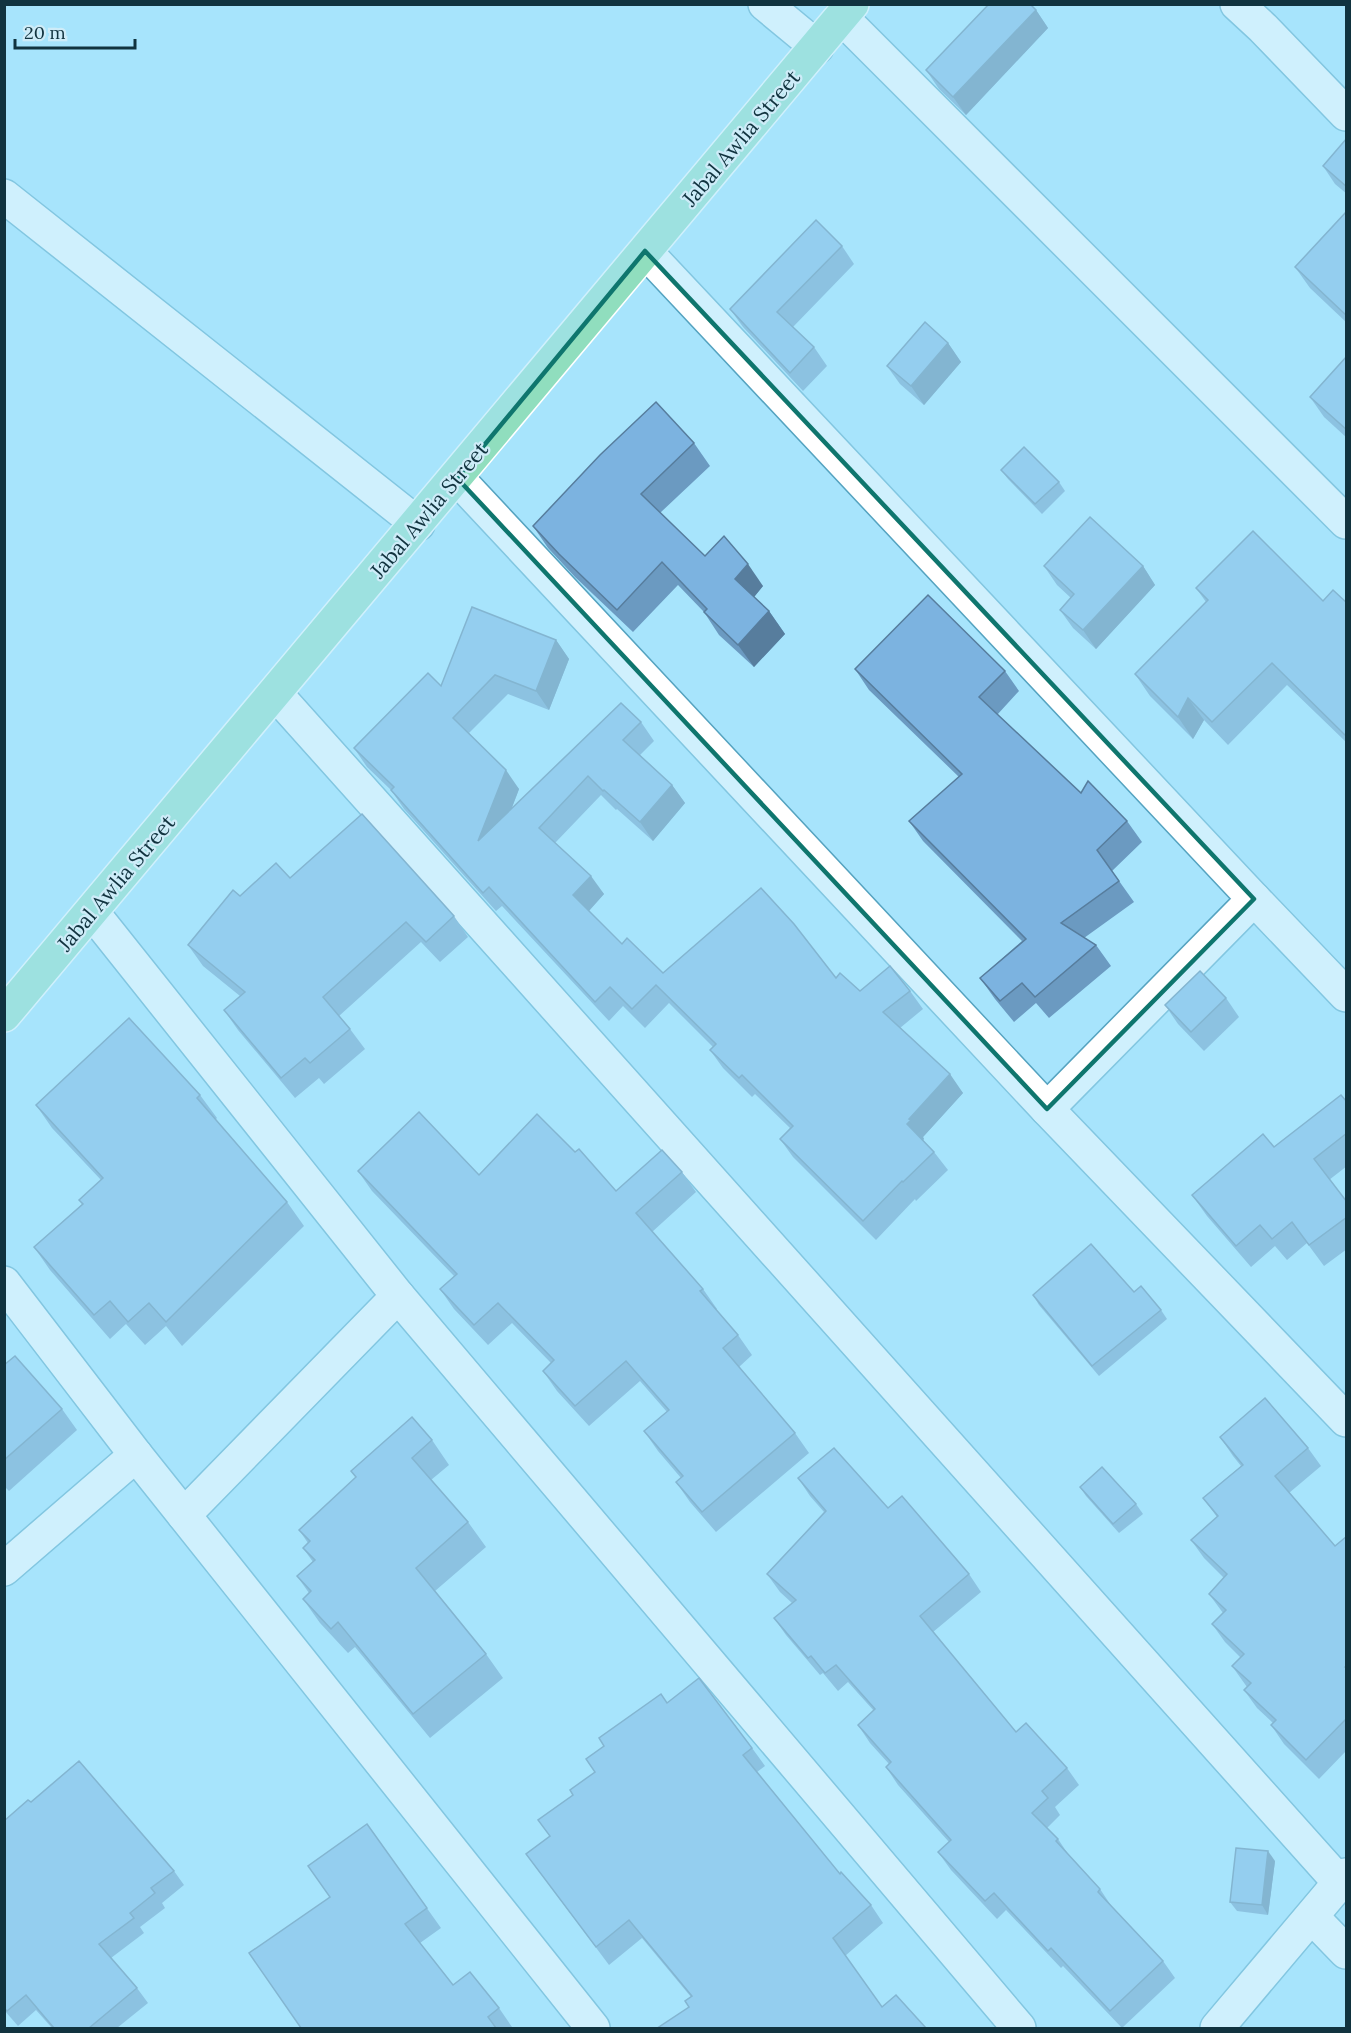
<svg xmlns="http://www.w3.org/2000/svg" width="1351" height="2033" viewBox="0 0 1351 2033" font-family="Lora,serif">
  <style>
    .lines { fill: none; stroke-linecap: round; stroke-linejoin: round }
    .minor-casing { stroke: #55a3c0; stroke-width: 36 }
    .trunk-casing { stroke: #fff; stroke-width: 36 }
    .minor { stroke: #fff; stroke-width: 33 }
    .trunk { stroke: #90debe; stroke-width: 33 }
    .wall { fill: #6b9ac1 }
    .shaded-wall { fill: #577d9d }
    .building { fill: #7cb3e0; stroke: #577d9d; stroke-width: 1.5 }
    .marked { fill: none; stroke: #0f766e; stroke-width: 4.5; stroke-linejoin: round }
    .labels { text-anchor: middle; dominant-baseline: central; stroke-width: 4.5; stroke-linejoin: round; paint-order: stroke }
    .street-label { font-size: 21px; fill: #11333f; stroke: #ceecf8 }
  </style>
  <rect width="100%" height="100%" fill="#a7e4fc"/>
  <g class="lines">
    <defs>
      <g id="minor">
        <path d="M 765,4 L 817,47"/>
        <path d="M 1237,4 L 1263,28 L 1346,114"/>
        <path d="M 841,17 L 1346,522"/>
        <path d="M 4,196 L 418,524"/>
        <path d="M 645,251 L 1254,899 L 1346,995"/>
        <path d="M 457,478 L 1047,1109 L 1346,1420"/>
        <path d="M 275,693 L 1340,1883"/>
        <path d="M 92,912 L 398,1296 L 1019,2028"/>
        <path d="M 1047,1109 L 1254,899"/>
        <path d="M 4,1283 L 136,1455 L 593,2028"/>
        <path d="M 184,1515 L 398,1296"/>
        <path d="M 4,1569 L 136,1455"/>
        <path d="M 1312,1917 L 1346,1952"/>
        <path d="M 1217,2028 L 1346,1875"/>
      </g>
      <path id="trunk" d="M 4,1015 L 852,4"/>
    </defs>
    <!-- minor casing -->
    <use href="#minor" class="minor-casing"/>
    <!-- trunk casing -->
    <use href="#trunk" class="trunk-casing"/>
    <!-- minor -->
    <use href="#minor" class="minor"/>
    <!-- trunk -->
    <use href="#trunk" class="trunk"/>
  </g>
  <!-- wall -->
  <g class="wall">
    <path d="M 1036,10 L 1048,28 L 966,115 L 939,89 L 926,70 Z"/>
    <path d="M 1347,138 L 1347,194 L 1335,184 L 1323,166 Z"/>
    <path d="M 1347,211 L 1347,323 L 1310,288 L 1295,267 Z"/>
    <path d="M 842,246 L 854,264 L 793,327 L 814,347 L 827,366 L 803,391 L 743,327 L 730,309 Z"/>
    <path d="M 948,343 L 961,362 L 924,405 L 900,384 L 887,366 Z"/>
    <path d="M 1347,356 L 1347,438 L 1324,417 L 1310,397 Z"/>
    <path d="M 694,443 L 710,466 L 660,513 L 705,556 L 763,586 L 754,597 L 769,611 L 785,634 L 754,667 L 719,635 L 704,612 L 678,585 L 633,632 L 575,577 L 548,548 L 533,526 Z"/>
    <path d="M 1001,470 L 1059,482 L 1065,491 L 1042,514 L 1008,479 Z"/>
    <path d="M 1044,566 L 1143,566 L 1155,585 L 1096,649 L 1073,628 L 1060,610 L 1071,598 L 1057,585 Z"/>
    <path d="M 1196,588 L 1347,603 L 1347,743 L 1287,685 L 1228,745 L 1204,720 L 1193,739 L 1150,696 L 1135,674 L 1206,602 Z"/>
    <path d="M 556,640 L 569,659 L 549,710 L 508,694 L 469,733 L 519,789 L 511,810 L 641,722 L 654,741 L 640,755 L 672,785 L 685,803 L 653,841 L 617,809 L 616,810 L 601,795 L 555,843 L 604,894 L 589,911 L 622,944 L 663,973 L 836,978 L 860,991 L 910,991 L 923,1009 L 900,1028 L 963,1093 L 923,1137 L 924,1139 L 923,1140 L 934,1152 L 948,1170 L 916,1201 L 915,1199 L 876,1240 L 793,1157 L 780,1139 L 790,1128 L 755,1094 L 752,1097 L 723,1068 L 710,1050 L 713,1047 L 669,1003 L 645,1028 L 623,1006 L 609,1021 L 502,906 L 496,911 L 404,809 L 391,790 L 367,767 L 354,748 L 441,686 Z"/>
    <path d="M 855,669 L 1005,671 L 1019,691 L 997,715 L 1081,793 L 1127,821 L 1142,842 L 1112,871 L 1134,902 L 1084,938 L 1096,945 L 1111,966 L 1049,1018 L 1036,1003 L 1014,1022 L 995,999 L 980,978 L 1022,941 L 923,841 L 909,821 L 959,777 L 869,690 Z"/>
    <path d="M 290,878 L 454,916 L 468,937 L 440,962 L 421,942 L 339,1016 L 350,1029 L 365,1049 L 324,1084 L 319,1078 L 295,1098 L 238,1030 L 224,1010 L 240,996 L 203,966 L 188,945 L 240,896 Z"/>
    <path d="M 1226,998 L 1239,1017 L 1204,1051 L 1178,1024 L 1165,1005 Z"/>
    <path d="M 200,1095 L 217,1118 L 215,1120 L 287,1202 L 304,1226 L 182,1346 L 166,1326 L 145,1345 L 126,1324 L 110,1339 L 50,1270 L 34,1247 L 82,1204 L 79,1200 L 101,1180 L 52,1128 L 36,1105 Z"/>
    <path d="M 1347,1102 L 1347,1166 L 1329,1180 L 1347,1202 L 1347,1249 L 1324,1266 L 1307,1243 L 1287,1260 L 1275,1246 L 1251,1267 L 1207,1216 L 1192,1195 L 1274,1147 Z"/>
    <path d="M 575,1152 L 616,1191 L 682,1172 L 696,1192 L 652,1232 L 703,1289 L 717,1309 L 716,1310 L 738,1335 L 752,1355 L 739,1367 L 795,1433 L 809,1453 L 716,1532 L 690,1502 L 676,1482 L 681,1478 L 658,1451 L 644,1431 L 667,1412 L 640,1381 L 589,1426 L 557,1391 L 543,1371 L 551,1363 L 512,1323 L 488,1345 L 454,1309 L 440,1289 L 454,1276 L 372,1191 L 358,1171 L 479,1175 Z"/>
    <path d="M 1033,1295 L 1161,1310 L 1167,1319 L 1099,1376 L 1039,1305 Z"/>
    <path d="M 4,1365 L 62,1409 L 77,1430 L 9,1491 L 4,1486 Z"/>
    <path d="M 1220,1437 L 1308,1448 L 1321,1466 L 1289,1493 L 1335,1546 L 1347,1536 L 1347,1750 L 1319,1779 L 1284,1744 L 1271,1725 L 1273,1723 L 1257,1708 L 1244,1690 L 1247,1687 L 1232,1666 L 1241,1658 L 1225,1642 L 1212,1624 L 1223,1613 L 1209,1594 L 1224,1578 L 1204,1558 L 1191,1540 L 1217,1517 L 1203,1498 L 1241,1466 L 1233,1456 Z"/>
    <path d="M 432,1440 L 449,1465 L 431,1480 L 468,1522 L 486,1547 L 435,1591 L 486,1654 L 503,1678 L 430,1738 L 355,1647 L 348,1653 L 320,1623 L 303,1599 L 309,1593 L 297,1576 L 313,1562 L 303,1548 L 308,1543 L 299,1530 L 356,1477 L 351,1471 Z"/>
    <path d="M 798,1478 L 888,1508 L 969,1574 L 981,1592 L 933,1632 L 1016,1732 L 1067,1768 L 1079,1785 L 1055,1807 L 1060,1815 L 1047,1828 L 1058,1839 L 1070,1857 L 1100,1889 L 1112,1907 L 1163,1961 L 1175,1978 L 1122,2028 L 1063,1966 L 1061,1968 L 1006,1910 L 997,1919 L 951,1870 L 938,1852 L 949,1842 L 898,1785 L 886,1767 L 889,1764 L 870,1743 L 858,1725 L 874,1711 L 848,1682 L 838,1691 L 823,1673 L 820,1675 L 786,1635 L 774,1618 L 792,1603 L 780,1592 L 767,1574 L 824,1512 L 810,1496 Z"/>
    <path d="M 1080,1487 L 1136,1504 L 1143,1514 L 1119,1533 L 1086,1496 Z"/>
    <path d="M 667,1703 L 752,1748 L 765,1766 L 757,1772 L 840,1874 L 871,1905 L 883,1923 L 845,1956 L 882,2007 L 926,2028 L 689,2007 L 691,1997 L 642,1938 L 609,1965 L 526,1854 L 550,1837 L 573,1795 L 595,1772 Z"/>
    <path d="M 31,1802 L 174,1871 L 184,1885 L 162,1903 L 165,1908 L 140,1927 L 144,1933 L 111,1958 L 137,1988 L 148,2003 L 117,2028 L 52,2028 L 36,2010 L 18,2026 L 4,2010 L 4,1821 Z"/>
    <path d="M 367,1824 L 441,1928 L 420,1943 L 453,1985 L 499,2008 L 512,2027 L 511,2028 L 301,2028 L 330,1897 Z"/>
    <path d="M 1275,1861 L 1268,1915 L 1237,1911 L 1230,1902 Z"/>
  </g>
  <!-- shaded-wall -->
  <g class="shaded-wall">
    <path d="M 1036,10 L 1048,28 L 966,115 L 953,97 Z"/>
    <path d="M 948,343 L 961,362 L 924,405 L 911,386 Z"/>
    <path d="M 748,564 L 763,586 L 750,602 L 735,579 Z"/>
    <path d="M 1143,566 L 1155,585 L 1096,649 L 1083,630 Z"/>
    <path d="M 769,611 L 785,634 L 754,667 L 738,645 Z"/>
    <path d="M 556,640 L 569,659 L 549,710 L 536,691 Z"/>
    <path d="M 1188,698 L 1204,720 L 1193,739 L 1178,717 Z"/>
    <path d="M 506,770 L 519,789 L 492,860 L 478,841 Z"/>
    <path d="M 672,785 L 685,803 L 653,841 L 640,822 Z"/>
    <path d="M 591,876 L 604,894 L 586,914 L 573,895 Z"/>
    <path d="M 950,1074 L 963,1093 L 923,1137 L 924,1139 L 920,1143 L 907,1124 L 909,1119 Z"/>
    <path d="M 1268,1851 L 1275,1861 L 1268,1915 L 1262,1905 Z"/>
  </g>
  <!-- building -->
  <g class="building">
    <path d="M 989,4 L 1030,4 L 1036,10 L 953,97 L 926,70 Z"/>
    <path d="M 1347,138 L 1347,187 L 1323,166 Z"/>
    <path d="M 1347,211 L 1347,316 L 1295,267 Z"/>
    <path d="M 816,220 L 842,246 L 777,312 L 814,347 L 790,373 L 730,309 Z"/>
    <path d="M 925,322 L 948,343 L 911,386 L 887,366 Z"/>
    <path d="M 1347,356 L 1347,430 L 1310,397 Z"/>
    <path d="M 656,402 L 694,443 L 641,494 L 705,556 L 724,536 L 748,564 L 735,579 L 769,611 L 738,645 L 704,612 L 707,609 L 662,562 L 617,610 L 559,554 L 533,526 L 600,455 Z"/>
    <path d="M 1024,447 L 1059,482 L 1035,504 L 1001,470 Z"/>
    <path d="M 1090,517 L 1143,566 L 1083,630 L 1060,610 L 1074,594 L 1044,566 Z"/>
    <path d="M 1253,531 L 1323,601 L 1333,590 L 1347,603 L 1347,737 L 1272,663 L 1212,722 L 1188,698 L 1178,717 L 1135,674 L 1208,600 L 1196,588 Z"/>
    <path d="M 928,595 L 1005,671 L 979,697 L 1081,793 L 1088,781 L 1127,821 L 1097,850 L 1119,881 L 1061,923 L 1096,945 L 1035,997 L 1022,983 L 1000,1001 L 980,978 L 1026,939 L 909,821 L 962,774 L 855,669 Z"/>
    <path d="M 472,607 L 556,640 L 536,691 L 495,675 L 453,718 L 506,770 L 478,841 L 621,703 L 641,722 L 623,740 L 672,785 L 640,822 L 604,790 L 603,791 L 588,776 L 539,828 L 591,876 L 573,895 L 622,944 L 627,938 L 663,973 L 761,888 L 794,924 L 836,978 L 840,973 L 860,991 L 890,966 L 910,991 L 883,1012 L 950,1074 L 909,1119 L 911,1120 L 907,1124 L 934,1152 L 903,1182 L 902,1181 L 863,1221 L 780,1139 L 793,1126 L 742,1075 L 739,1078 L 710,1050 L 716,1044 L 656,985 L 632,1009 L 610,987 L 595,1002 L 489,887 L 483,893 L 391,790 L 394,787 L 354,748 L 428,673 L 441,686 Z"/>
    <path d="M 362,814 L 454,916 L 426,942 L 406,922 L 323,997 L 350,1029 L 310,1063 L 305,1058 L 281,1078 L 224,1010 L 245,992 L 188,945 L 233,890 L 240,896 L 276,863 L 290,878 Z"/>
    <path d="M 1200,971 L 1226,998 L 1191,1032 L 1165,1005 Z"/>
    <path d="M 129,1018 L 200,1095 L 197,1098 L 287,1202 L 166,1322 L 149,1303 L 128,1322 L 110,1301 L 94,1315 L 34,1247 L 83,1204 L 79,1200 L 103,1178 L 36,1105 Z"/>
    <path d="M 1341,1095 L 1347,1102 L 1347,1133 L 1314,1159 L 1347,1202 L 1347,1217 L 1309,1245 L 1292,1222 L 1272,1239 L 1260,1225 L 1236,1246 L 1192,1195 L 1263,1134 L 1274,1147 Z"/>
    <path d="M 419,1112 L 479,1175 L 537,1114 L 575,1152 L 579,1149 L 616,1191 L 662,1150 L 682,1172 L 636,1213 L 703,1289 L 700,1291 L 738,1335 L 723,1348 L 795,1433 L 702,1512 L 676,1482 L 683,1476 L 644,1431 L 669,1410 L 626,1361 L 575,1406 L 543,1371 L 554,1360 L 498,1303 L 474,1325 L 440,1289 L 457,1274 L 358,1171 Z"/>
    <path d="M 1091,1244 L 1134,1292 L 1141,1286 L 1161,1310 L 1092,1366 L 1033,1295 Z"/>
    <path d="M 15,1356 L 62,1409 L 4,1460 L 4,1365 Z"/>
    <path d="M 1265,1398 L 1308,1448 L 1275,1476 L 1335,1546 L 1347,1536 L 1347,1665 L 1345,1667 L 1347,1668 L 1347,1718 L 1306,1760 L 1271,1725 L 1276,1720 L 1244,1690 L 1251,1683 L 1232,1666 L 1244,1654 L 1212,1624 L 1226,1610 L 1209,1594 L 1227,1574 L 1191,1540 L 1218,1516 L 1203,1498 L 1243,1465 L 1220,1437 Z"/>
    <path d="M 412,1417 L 432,1440 L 412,1458 L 468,1522 L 416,1568 L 486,1654 L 413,1714 L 338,1622 L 331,1629 L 303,1599 L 311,1591 L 297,1576 L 315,1560 L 303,1548 L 310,1541 L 299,1530 L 356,1477 L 351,1471 Z"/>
    <path d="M 834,1448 L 888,1508 L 902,1496 L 969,1574 L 920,1616 L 1016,1732 L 1026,1723 L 1067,1768 L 1042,1791 L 1048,1798 L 1032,1813 L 1058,1839 L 1056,1841 L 1100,1889 L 1098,1892 L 1163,1961 L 1110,2011 L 1051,1948 L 1048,1951 L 994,1893 L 985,1901 L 938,1852 L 951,1840 L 886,1767 L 891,1762 L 858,1725 L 875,1709 L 836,1665 L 825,1673 L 811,1656 L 808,1658 L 774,1618 L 796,1600 L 767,1574 L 826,1511 L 798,1478 Z"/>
    <path d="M 1102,1467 L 1136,1504 L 1113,1524 L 1080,1487 Z"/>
    <path d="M 699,1678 L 752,1748 L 743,1755 L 840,1874 L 841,1872 L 871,1905 L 833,1938 L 882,2007 L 896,1995 L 926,2028 L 661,2028 L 659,2027 L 689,2007 L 685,2001 L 692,1996 L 629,1920 L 596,1947 L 526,1854 L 550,1836 L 538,1820 L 573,1795 L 570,1790 L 595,1772 L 586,1759 L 604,1746 L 599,1738 L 661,1694 L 667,1703 Z"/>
    <path d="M 79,1761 L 174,1871 L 151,1888 L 155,1893 L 130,1913 L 134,1918 L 99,1944 L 137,1988 L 89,2028 L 54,2028 L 26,1995 L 7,2011 L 4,2008 L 4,1821 L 28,1800 L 31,1802 Z"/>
    <path d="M 367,1824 L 427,1908 L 405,1924 L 453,1985 L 470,1972 L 499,2008 L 488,2017 L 496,2028 L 301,2028 L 249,1953 L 330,1897 L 308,1866 Z"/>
    <path d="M 1236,1848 L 1268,1851 L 1262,1905 L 1230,1902 Z"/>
  </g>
  <!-- marked area -->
  <path d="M0 0H1351V2033H0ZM 645,251 L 1254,899 L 1047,1109 L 457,478 Z" fill="#a7e4fc" fill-opacity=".55" fill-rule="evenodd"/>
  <path class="marked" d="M 645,251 L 1254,899 L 1047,1109 L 457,478 Z"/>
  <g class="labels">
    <!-- street labels -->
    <g class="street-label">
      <text transform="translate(741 138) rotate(-50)">Jabal Awlia Street</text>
      <text transform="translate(429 510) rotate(-50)">Jabal Awlia Street</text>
      <text transform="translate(116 883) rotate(-50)">Jabal Awlia Street</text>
    </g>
  </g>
  <!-- border -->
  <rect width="1351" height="2033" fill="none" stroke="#11333f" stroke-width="12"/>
  <!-- scale -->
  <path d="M15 39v9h120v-9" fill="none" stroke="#11333f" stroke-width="3"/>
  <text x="24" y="39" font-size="18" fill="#11333f" stroke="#ceecf8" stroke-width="4.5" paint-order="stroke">20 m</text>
</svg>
